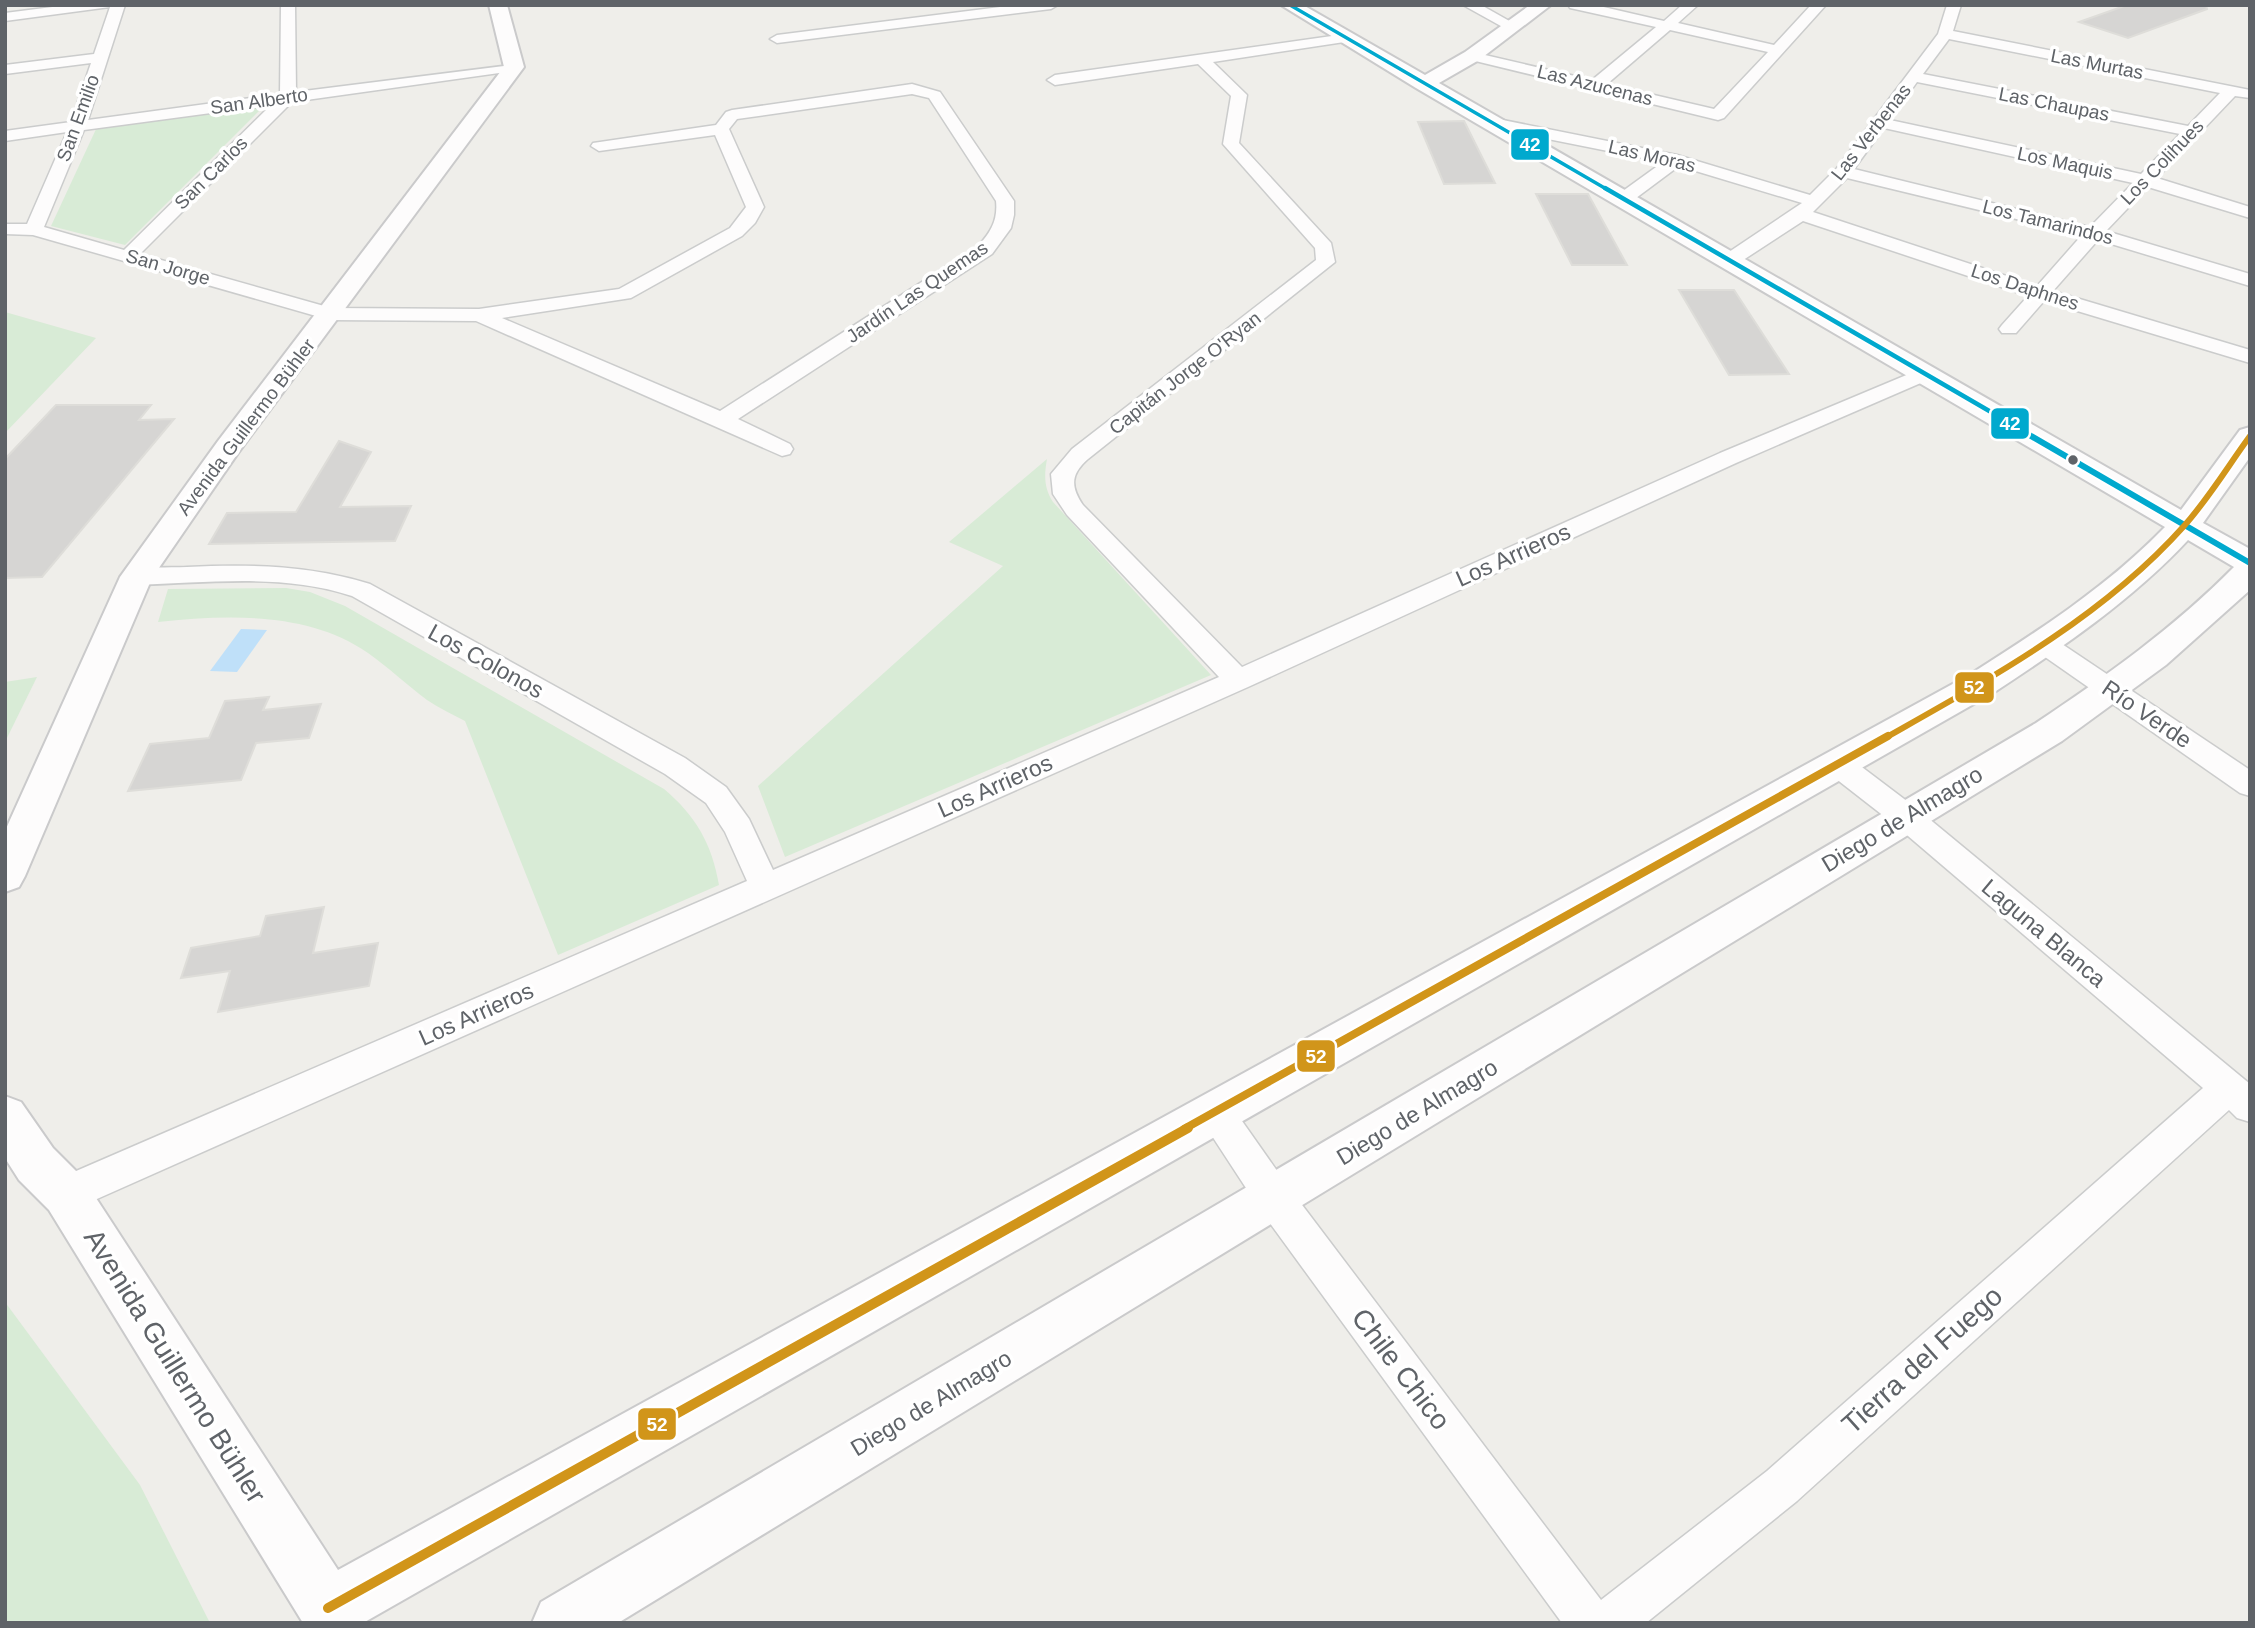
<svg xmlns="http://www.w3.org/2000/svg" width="2255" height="1628" viewBox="0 0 2255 1628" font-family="Helvetica,sans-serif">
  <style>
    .green { fill: #d8ebd6 }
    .water { fill: #bfe0f9 }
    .building { fill: #d6d5d3; stroke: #deddd9; stroke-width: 2 }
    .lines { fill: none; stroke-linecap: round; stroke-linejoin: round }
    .street-casing { stroke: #cbcccc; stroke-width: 3 }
    .secondary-casing { stroke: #cacacb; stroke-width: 4 }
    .street { fill: #fdfcfc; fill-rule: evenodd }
    .secondary { fill: #fdfcfc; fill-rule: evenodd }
    .bus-1-far2-casing { stroke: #fff; stroke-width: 6 }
    .bus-1-far1-casing { stroke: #fff; stroke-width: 8 }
    .bus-1-casing { stroke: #fff; stroke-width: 10 }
    .bus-2-far2-casing { stroke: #fff; stroke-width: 10 }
    .bus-2-far1-casing { stroke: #fff; stroke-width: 13 }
    .bus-2-casing { stroke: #fff; stroke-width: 15 }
    .bus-1-far2 { stroke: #00a9ce; stroke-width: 3.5 }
    .bus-1-far1 { stroke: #00a9ce; stroke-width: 4.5 }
    .bus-1 { stroke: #00a9ce; stroke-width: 6 }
    .bus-2-far2 { stroke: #d1951a; stroke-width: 6 }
    .bus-2-far1 { stroke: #d1951a; stroke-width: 8 }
    .bus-2 { stroke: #d1951a; stroke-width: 10 }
    .bus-dot { fill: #5f6368; stroke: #fff; stroke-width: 2.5 }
    .labels { text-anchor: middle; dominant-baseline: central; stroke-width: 7; stroke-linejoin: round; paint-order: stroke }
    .far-street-label { font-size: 19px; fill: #5f6368; stroke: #fff }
    .street-label { font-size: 23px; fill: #5f6368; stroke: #fff }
    .near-street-label { font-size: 28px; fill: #5f6368; stroke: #fff }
    .line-badge { stroke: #fff; stroke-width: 2.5 }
    .badge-label { font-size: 19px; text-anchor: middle; font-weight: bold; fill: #fff }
  </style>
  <rect width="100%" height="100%" fill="#efeeea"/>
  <!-- green -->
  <g class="green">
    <path d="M 264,106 L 125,245 L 51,226 L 97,127 Z"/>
    <path d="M 5,312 L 96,338 L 5,433 Z"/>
    <path d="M 1047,459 C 1044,476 1044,488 1053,502 L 1211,675 L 785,857 L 758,786 L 1003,566 L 949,542 Z"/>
    <path d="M 286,588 L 310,592 L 345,606 L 664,789 C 696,816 712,844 719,885 L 558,955 L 465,721 C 452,714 439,708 427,700 C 407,685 388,667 368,653 C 308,611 227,615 158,622 L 168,589 Z"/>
    <path d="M 37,677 L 5,742 L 5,682 Z"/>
    <path d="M 5,1302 L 140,1485 L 210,1623 L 5,1623 Z"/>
  </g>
  <!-- water -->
  <path class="water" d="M 241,629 L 267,630 L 237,672 L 210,671 Z"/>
  <!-- building -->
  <g class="building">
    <path d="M 2127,5 L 2206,5 L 2207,9 L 2128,38 L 2079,22 Z"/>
    <path d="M 1464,121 L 1495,183 L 1444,184 L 1418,122 Z"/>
    <path d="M 1536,194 L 1588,194 L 1627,265 L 1572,265 Z"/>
    <path d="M 1679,290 L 1734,290 L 1789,374 L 1729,375 Z"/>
    <path d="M 56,405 L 151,405 L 139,420 L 174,419 L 42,577 L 5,578 L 5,459 Z"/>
    <path d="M 339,441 L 371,452 L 340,507 L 411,506 L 395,541 L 209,544 L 227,513 L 296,512 Z"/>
    <path d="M 269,697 L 263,710 L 321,704 L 309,738 L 256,743 L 241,780 L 128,791 L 150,744 L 209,738 L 225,701 Z"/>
    <path d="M 324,907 L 313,953 L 378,943 L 369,986 L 218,1012 L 230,971 L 181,978 L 191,948 L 260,936 L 266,916 Z"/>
  </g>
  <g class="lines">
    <defs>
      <g id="street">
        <path d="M 68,5 L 125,5 L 88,120 L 280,94 L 281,5 L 295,5 L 296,92 L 519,64 L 521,67 L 514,71 L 292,102 L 140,254 L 331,308 L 479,309 L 619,289 L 730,228 L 746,207 L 715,135 L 599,151 L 591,146 L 593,143 L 716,125 L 726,112 L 732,110 L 912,84 L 940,92 L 1014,201 L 1014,215 L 1011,228 L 992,254 L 738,419 L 790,444 L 793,449 L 790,454 L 782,456 L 476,321 L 330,320 L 33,235 L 5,234 L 5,224 L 27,224 L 67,132 L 5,141 L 5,131 L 71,122 L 91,63 L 5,74 L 5,65 L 94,54 L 110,7 L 5,21 L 5,13 ZM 912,94 L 929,98 L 996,201 C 998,220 991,232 978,246 L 720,411 L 502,318 L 631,298 L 742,236 L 755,223 L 764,207 L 729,129 L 737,119 ZM 271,105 L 124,250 L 44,227 L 84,130 Z"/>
        <path d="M 1016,5 L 1058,5 L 1051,9 L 777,43 L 770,39 L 777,35 Z"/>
        <path d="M 1463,5 L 1481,5 L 1520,27 L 1513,31 L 1508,30 Z"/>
        <path d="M 1568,5 L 1595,5 L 1664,21 L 1682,5 L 1698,5 L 1678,23 L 1774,45 L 1811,5 L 1826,5 L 1724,118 L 1718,120 L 1467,59 L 1465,56 L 1472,52 L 1592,80 L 1656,27 L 1570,8 ZM 1670,30 L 1768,52 L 1714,109 L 1607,84 Z"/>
        <path d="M 1947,5 L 1961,5 L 1953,31 L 2250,90 L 2250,98 L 2235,96 L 2157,178 L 2250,207 L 2250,218 L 2148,187 L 2106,231 L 2250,274 L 2250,286 L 2098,240 L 2053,291 L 2250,350 L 2250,363 L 2044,301 L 2016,333 L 2002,333 L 1999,329 L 2002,325 L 2028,296 L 1803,221 L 1734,266 L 1720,266 L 1718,262 L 1720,258 L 1802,203 L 1679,166 L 1628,204 L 1616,204 L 1613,200 L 1616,196 L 1663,162 L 1488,127 L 1480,122 L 1488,117 L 1677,155 L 1810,195 L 1837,168 L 1938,34 ZM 1949,39 L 2220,93 L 2188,126 L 1923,74 ZM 1917,82 L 2180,134 L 2141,174 L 1890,120 ZM 1884,128 L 2133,183 L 2090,227 L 1854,169 ZM 1847,178 L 2082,235 L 2037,286 L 1813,212 Z"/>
        <path d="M 1346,34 L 1353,38 L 1351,41 L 1213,62 L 1247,95 L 1239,143 L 1331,243 L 1335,262 L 1088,459 C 1071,474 1070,486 1083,505 L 1242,667 L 1720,453 L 1916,371 L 1930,371 L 1934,375 L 1930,379 L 1736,463 L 1248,687 L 79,1207 L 66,1212 L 53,1207 L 47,1194 L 53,1181 L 747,881 L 725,832 L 706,803 L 665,774 L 352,596 C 282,573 208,583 136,585 L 127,583 L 123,577 L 127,571 C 146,566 167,568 187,567 C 250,564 309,565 370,584 L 685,758 L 726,787 L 749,819 L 773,870 L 1219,677 L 1067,515 L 1053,494 L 1051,474 L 1072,449 L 1316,260 L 1315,248 L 1223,144 L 1231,96 L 1198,64 L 1055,85 L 1047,80 L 1055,75 Z"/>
        <path d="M 2044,635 L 2053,638 L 2250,770 L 2250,796 L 2240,793 L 2035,650 L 2031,644 L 2035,638 Z"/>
        <path d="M 1836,752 L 1846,755 L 1916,808 L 2250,1084 L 2250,1122 L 2237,1118 L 2229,1110 L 1797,1501 L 1646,1623 L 1562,1623 L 1261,1211 L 1197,1113 L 1202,1101 L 1215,1097 L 1228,1101 L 1287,1185 L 1601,1600 L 1767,1471 L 2203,1088 L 1894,824 L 1826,771 L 1822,763 L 1826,755 Z"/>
      </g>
      <g id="secondary">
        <path d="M 489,5 L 507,5 L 524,67 L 238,453 L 152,578 L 25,876 L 19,887 L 5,892 L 5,831 L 120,577 L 218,441 L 504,67 Z"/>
        <path d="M 1281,5 L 1303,5 L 1425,75 L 1465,52 L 1530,5 L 1551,5 L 1479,60 L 1439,83 L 2181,510 L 2240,430 L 2250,427 L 2250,457 L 2203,523 L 2250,549 L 2250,590 L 2166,665 L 2062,741 L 618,1623 L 532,1623 L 541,1602 L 2036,723 C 2106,676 2174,628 2234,567 L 2188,540 C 2131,601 2063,647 1993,693 L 363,1623 L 303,1623 L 49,1210 L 19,1180 L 5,1158 L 5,1096 L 21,1102 L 53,1148 L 83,1178 L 338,1570 L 1969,675 C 2038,631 2107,587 2165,527 L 1416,88 Z"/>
      </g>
    </defs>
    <!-- street casing -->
    <use href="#street" class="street-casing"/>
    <!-- secondary casing -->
    <use href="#secondary" class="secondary-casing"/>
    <!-- street -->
    <use href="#street" class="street"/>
    <!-- secondary -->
    <use href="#secondary" class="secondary"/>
    <defs>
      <path id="bus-1-far2" d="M 1290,5 L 1608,190"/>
      <path id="bus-1-far1" d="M 1605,188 L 2022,430"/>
      <path id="bus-1" d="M 2019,429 L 2250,563"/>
      <path id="bus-2-far2" d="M 1885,738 C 1991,678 2102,618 2184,526 C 2209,498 2228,466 2250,436"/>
      <path id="bus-2-far1" d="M 1184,1129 L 1888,736"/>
      <path id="bus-2" d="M 328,1608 L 1188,1128"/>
    </defs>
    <!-- bus-1-far2 casing -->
    <use href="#bus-1-far2" class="bus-1-far2-casing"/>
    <!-- bus-1-far1 casing -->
    <use href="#bus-1-far1" class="bus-1-far1-casing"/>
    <!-- bus-1 casing -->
    <use href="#bus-1" class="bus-1-casing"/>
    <!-- bus-2-far2 casing -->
    <use href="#bus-2-far2" class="bus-2-far2-casing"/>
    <!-- bus-2-far1 casing -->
    <use href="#bus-2-far1" class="bus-2-far1-casing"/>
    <!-- bus-2 casing -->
    <use href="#bus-2" class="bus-2-casing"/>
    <!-- bus-1-far2 -->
    <use href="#bus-1-far2" class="bus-1-far2"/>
    <!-- bus-1-far1 -->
    <use href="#bus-1-far1" class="bus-1-far1"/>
    <!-- bus-1 -->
    <use href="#bus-1" class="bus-1"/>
    <!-- bus-2-far2 -->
    <use href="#bus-2-far2" class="bus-2-far2"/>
    <!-- bus-2-far1 -->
    <use href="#bus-2-far1" class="bus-2-far1"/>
    <!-- bus-2 -->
    <use href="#bus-2" class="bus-2"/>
  </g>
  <!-- markers -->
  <circle class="bus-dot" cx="2073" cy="460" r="6"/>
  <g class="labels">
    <!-- far-street labels -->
    <g class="far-street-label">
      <text transform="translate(2097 64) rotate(11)">Las Murtas</text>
      <text transform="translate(1595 85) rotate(14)">Las Azucenas</text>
      <text transform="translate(259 101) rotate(-8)">San Alberto</text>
      <text transform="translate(2054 104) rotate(11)">Las Chaupas</text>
      <text transform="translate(78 118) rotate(-70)">San Emilio</text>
      <text transform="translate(1871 132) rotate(-52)">Las Verbenas</text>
      <text transform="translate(1652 156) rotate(13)">Las Moras</text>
      <text transform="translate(2162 162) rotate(-46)">Los Colihues</text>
      <text transform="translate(2065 163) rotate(12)">Los Maquis</text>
      <text transform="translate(211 173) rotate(-45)">San Carlos</text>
      <text transform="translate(2048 222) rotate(14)">Los Tamarindos</text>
      <text transform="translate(168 267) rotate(16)">San Jorge</text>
      <text transform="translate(2025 287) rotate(18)">Los Daphnes</text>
      <text transform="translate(917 292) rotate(-34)">Jardín Las Quemas</text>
      <text transform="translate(1185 373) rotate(-38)">Capitán Jorge O'Ryan</text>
      <text transform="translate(246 427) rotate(-53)">Avenida Guillermo Bühler</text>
    </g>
    <!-- street labels -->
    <g class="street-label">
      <text transform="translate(1513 555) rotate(-24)">Los Arrieros</text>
      <text transform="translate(486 661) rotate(29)">Los Colonos</text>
      <text transform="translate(2147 714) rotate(34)">Río Verde</text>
      <text transform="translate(995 786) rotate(-24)">Los Arrieros</text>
      <text transform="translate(1902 819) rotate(-31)">Diego de Almagro</text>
      <text transform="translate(2044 933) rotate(40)">Laguna Blanca</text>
      <text transform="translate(476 1014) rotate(-24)">Los Arrieros</text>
      <text transform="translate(1417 1112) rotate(-31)">Diego de Almagro</text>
      <text transform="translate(931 1403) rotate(-31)">Diego de Almagro</text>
    </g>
    <!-- near-street labels -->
    <g class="near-street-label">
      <text transform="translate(1922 1360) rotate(-42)">Tierra del Fuego</text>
      <text transform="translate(175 1366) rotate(58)">Avenida Guillermo Bühler</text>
      <text transform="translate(1401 1369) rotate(53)">Chile Chico</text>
    </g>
  </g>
  <g class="line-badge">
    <rect x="1510" y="128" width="40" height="33" rx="7" fill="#00a9ce"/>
    <rect x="1990" y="407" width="40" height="33" rx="7" fill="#00a9ce"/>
    <rect x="1954" y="671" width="41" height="33" rx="7" fill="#d1951a"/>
    <rect x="1296" y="1039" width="40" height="34" rx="7" fill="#d1951a"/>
    <rect x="637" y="1407" width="40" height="34" rx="7" fill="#d1951a"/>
  </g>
  <g class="badge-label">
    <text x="1530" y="151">42</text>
    <text x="2010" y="430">42</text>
    <text x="1974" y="694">52</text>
    <text x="1316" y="1063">52</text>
    <text x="657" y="1431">52</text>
  </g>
  <!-- border -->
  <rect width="2255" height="1628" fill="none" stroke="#5f6368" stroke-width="14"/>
</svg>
